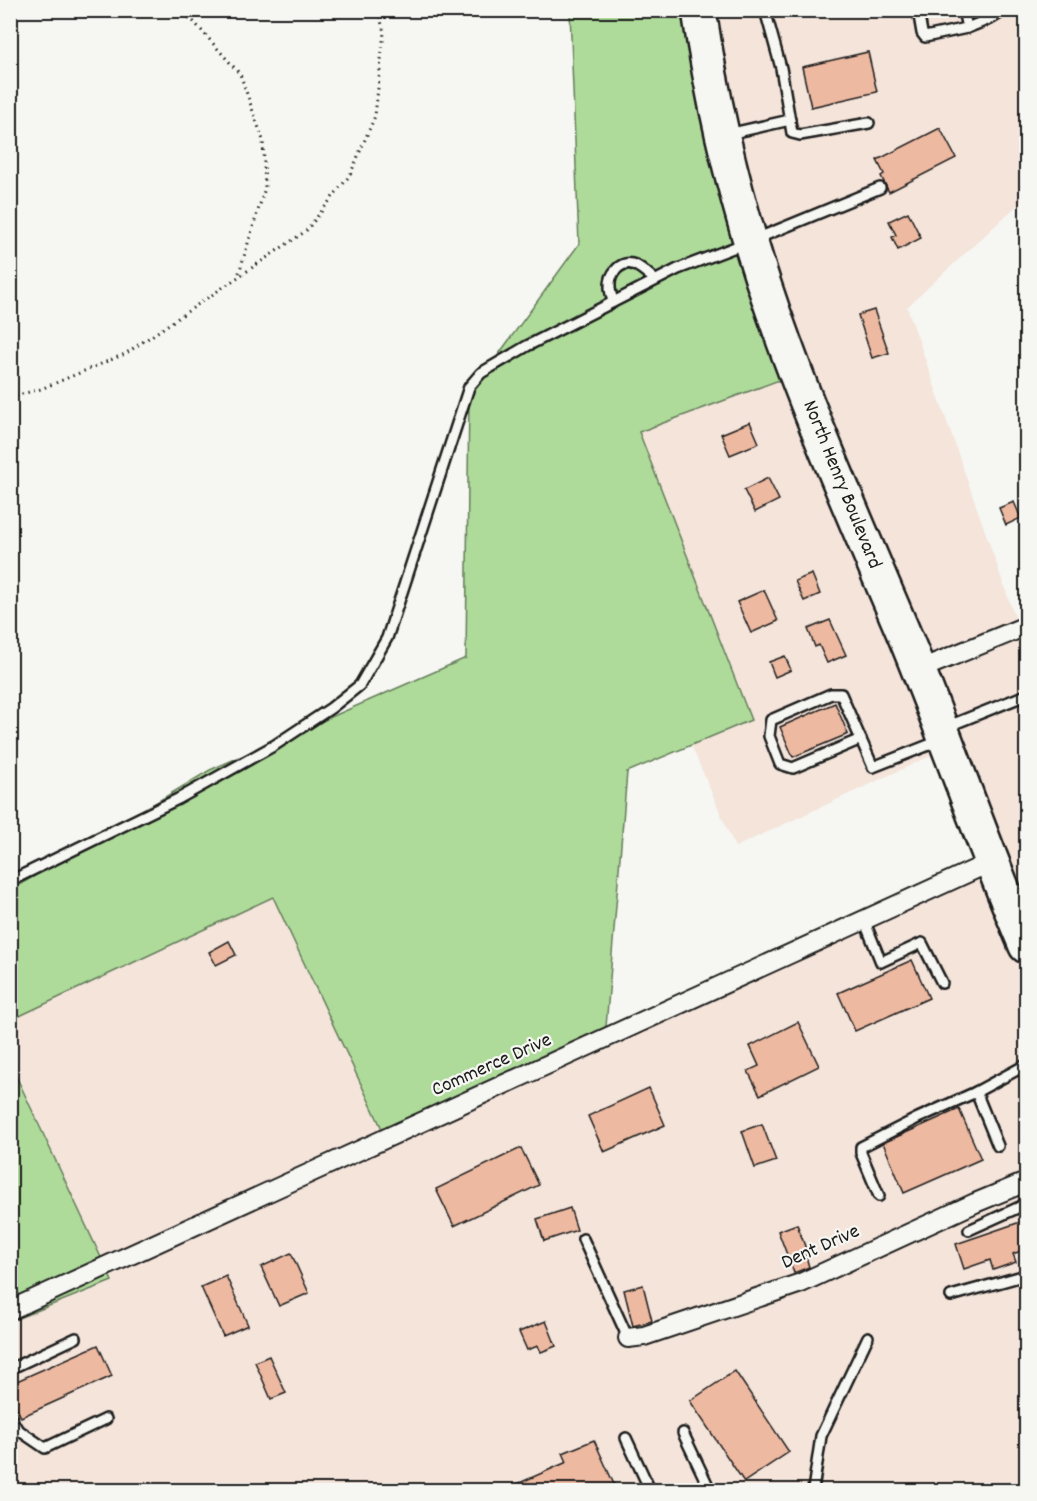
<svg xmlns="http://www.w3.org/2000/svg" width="1037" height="1501" viewBox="0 0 1037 1501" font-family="Dekko,sans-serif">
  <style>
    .built { fill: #f4e4da }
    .green { fill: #aedb9a; stroke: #657c5b; stroke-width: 1.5 }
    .building { fill: #eeb9a1; stroke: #1c1c1c; stroke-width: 1.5 }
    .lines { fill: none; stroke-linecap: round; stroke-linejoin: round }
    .lane-casing { stroke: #1c1c1c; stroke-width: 14 }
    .street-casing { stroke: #1c1c1c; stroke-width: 22 }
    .highway-casing { stroke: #1c1c1c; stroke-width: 38 }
    .path { stroke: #1c1c1c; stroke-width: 3; stroke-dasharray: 1.5 4.5; stroke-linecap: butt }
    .lane { stroke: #f6f6f2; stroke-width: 9 }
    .street { stroke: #f6f6f2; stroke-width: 18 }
    .highway { stroke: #f6f6f2; stroke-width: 33 }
    .labels { text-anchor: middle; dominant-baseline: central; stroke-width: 4.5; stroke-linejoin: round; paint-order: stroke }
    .street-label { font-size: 21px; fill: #1c1c1c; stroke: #f6f6f2 }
  </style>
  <rect width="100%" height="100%" fill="#f6f6f2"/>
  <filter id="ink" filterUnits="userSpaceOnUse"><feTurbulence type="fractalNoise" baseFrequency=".0167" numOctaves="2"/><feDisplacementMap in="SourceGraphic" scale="12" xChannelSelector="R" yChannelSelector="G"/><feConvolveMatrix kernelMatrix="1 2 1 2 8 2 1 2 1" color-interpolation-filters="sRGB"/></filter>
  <g filter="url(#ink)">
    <!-- built -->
    <path class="built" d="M 701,11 L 1018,11 L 1024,199 L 907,307 L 1018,626 L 1026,623 L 1026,1490 L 11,1490 L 11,1321 L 112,1281 L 11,1063 L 10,1020 L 274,897 L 384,1133 L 990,861 L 941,751 L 735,847 L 691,745 L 751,719 L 638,432 Z"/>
    <!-- green -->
    <g class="green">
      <path d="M 570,11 L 701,11 L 801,372 L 639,432 L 751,720 L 627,772 L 605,1039 L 384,1133 L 273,897 L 11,1020 L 11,890 L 210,770 L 466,658 L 469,395 L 579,244 Z"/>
      <path d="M 10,1063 L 112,1281 L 11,1321 L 10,1321 Z"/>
    </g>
    <!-- building -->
    <g class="building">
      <path d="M 868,52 L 877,92 L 811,107 L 802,67 Z"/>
      <path d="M 940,128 L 956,158 L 889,192 L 881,176 L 884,174 L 877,160 Z"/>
      <path d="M 908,212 L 921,238 L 898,250 L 892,237 L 896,235 L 889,221 Z"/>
      <path d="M 874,310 L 889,353 L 872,358 L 858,315 Z"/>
      <path d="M 750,422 L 759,443 L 730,455 L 721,434 Z"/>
      <path d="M 768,478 L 779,500 L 755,512 L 744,490 Z"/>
      <path d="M 1014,502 L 1021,518 L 1006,525 L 999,508 Z"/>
      <path d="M 812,574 L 820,594 L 804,601 L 795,581 Z"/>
      <path d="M 764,590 L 778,621 L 751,633 L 737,602 Z"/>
      <path d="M 830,620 L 846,655 L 827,663 L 819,645 L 815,647 L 808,629 Z"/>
      <path d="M 785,656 L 791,670 L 775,677 L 769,662 Z"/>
      <path d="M 835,703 L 848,734 L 793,757 L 780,727 Z"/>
      <path d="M 229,941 L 236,955 L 216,965 L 209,952 Z"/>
      <path d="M 912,960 L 929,998 L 855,1031 L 838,993 Z"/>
      <path d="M 798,1022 L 819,1066 L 760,1095 L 748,1071 L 759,1066 L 750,1046 Z"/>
      <path d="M 649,1088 L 665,1125 L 604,1152 L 588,1116 Z"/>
      <path d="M 959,1109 L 981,1159 L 904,1193 L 883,1143 Z"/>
      <path d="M 762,1124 L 776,1161 L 755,1168 L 742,1131 Z"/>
      <path d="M 521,1148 L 539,1185 L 454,1226 L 436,1189 Z"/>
      <path d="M 570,1208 L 577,1230 L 544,1241 L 537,1219 Z"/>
      <path d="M 1026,1220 L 1026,1249 L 1013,1254 L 1016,1262 L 993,1270 L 990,1260 L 964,1269 L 956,1244 Z"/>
      <path d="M 797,1224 L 807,1252 L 805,1253 L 809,1267 L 794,1273 L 778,1231 Z"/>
      <path d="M 291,1253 L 309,1293 L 279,1306 L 261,1267 Z"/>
      <path d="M 226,1276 L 248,1325 L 223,1336 L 201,1287 Z"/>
      <path d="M 643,1285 L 652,1321 L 633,1326 L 624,1290 Z"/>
      <path d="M 546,1321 L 556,1346 L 541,1352 L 538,1346 L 527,1350 L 519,1332 Z"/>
      <path d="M 98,1345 L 112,1376 L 21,1417 L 10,1394 L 10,1384 Z"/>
      <path d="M 269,1356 L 286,1393 L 271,1399 L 255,1362 Z"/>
      <path d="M 735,1371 L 789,1452 L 744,1482 L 690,1401 Z"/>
      <path d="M 594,1440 L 617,1491 L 501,1491 L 567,1462 L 563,1453 Z"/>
    </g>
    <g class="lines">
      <defs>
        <g id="lane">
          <path d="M 765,10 L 781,68 L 792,133 L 800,135 L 869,123"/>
          <path d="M 918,10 L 922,33 L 925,37 L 967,28 L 963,10"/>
          <path d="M 967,28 L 992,18 L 1005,10"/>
          <path d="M 728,134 L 790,120"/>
          <path d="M 613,302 C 612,297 610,292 610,287 C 609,274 621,259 635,265 C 642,268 649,275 655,280"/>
          <path d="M 946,727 L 1026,695"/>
          <path d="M 861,739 L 793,768 L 780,764 L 769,736 L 771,720 L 831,694 L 841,694 L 873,767 L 939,741"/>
          <path d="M 10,881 L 178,799 L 275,745 L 331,708 L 360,685 L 387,638 L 469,387 L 481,373 L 527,346 L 678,269 L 751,241 L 880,188"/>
          <path d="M 864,920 L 881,962 L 922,943 L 942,983"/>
          <path d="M 998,1146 L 976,1092 L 1026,1065"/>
          <path d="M 879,1196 L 861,1153 L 861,1147 L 918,1118 L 976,1092"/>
          <path d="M 969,1230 L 1026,1204"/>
          <path d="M 583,1239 L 628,1338"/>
          <path d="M 951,1296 L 1026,1275"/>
          <path d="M 10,1369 L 76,1338"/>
          <path d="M 10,1416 L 17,1429 L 45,1448 L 106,1419"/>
          <path d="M 683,1433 L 710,1490"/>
          <path d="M 626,1438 L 650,1490"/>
          <path d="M 813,1490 L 821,1436 L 868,1337"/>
        </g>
        <g id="street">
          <path d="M 918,670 L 1026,626"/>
          <path d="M 10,1310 L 991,862"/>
          <path d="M 628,1338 L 644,1336 L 801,1283 L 975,1203 L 1026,1182"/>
        </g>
        <path id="highway" d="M 699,10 C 714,112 739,214 773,311 C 812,423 860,530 906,639 C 948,741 983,845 1026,946"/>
      </defs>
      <!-- lane casing -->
      <use href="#lane" class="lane-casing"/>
      <!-- street casing -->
      <use href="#street" class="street-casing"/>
      <!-- highway casing -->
      <use href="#highway" class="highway-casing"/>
      <!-- path -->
      <g class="path">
        <path d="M 179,10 L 194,22 L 240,74 L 263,140 L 265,188 L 238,276"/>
        <path d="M 191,10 L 194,20"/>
        <path d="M 10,397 L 41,389 L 125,354 L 306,231 L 350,175 L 375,116 L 384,32 L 378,10"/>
      </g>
      <!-- lane -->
      <use href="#lane" class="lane"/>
      <!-- street -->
      <use href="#street" class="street"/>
      <!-- highway -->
      <use href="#highway" class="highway"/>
    </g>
  </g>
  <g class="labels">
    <!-- street labels -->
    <g class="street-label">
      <text transform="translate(841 485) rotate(68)">North Henry Boulevard</text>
      <text transform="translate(492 1066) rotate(-24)">Commerce Drive</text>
      <text transform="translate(821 1248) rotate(-24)">Dent Drive</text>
    </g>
  </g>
  <!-- margin -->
  <rect width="1037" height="1501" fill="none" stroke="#f6f6f2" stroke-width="36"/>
  <rect x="18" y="18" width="1001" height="1465" fill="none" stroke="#1c1c1c" stroke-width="2" filter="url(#ink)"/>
</svg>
